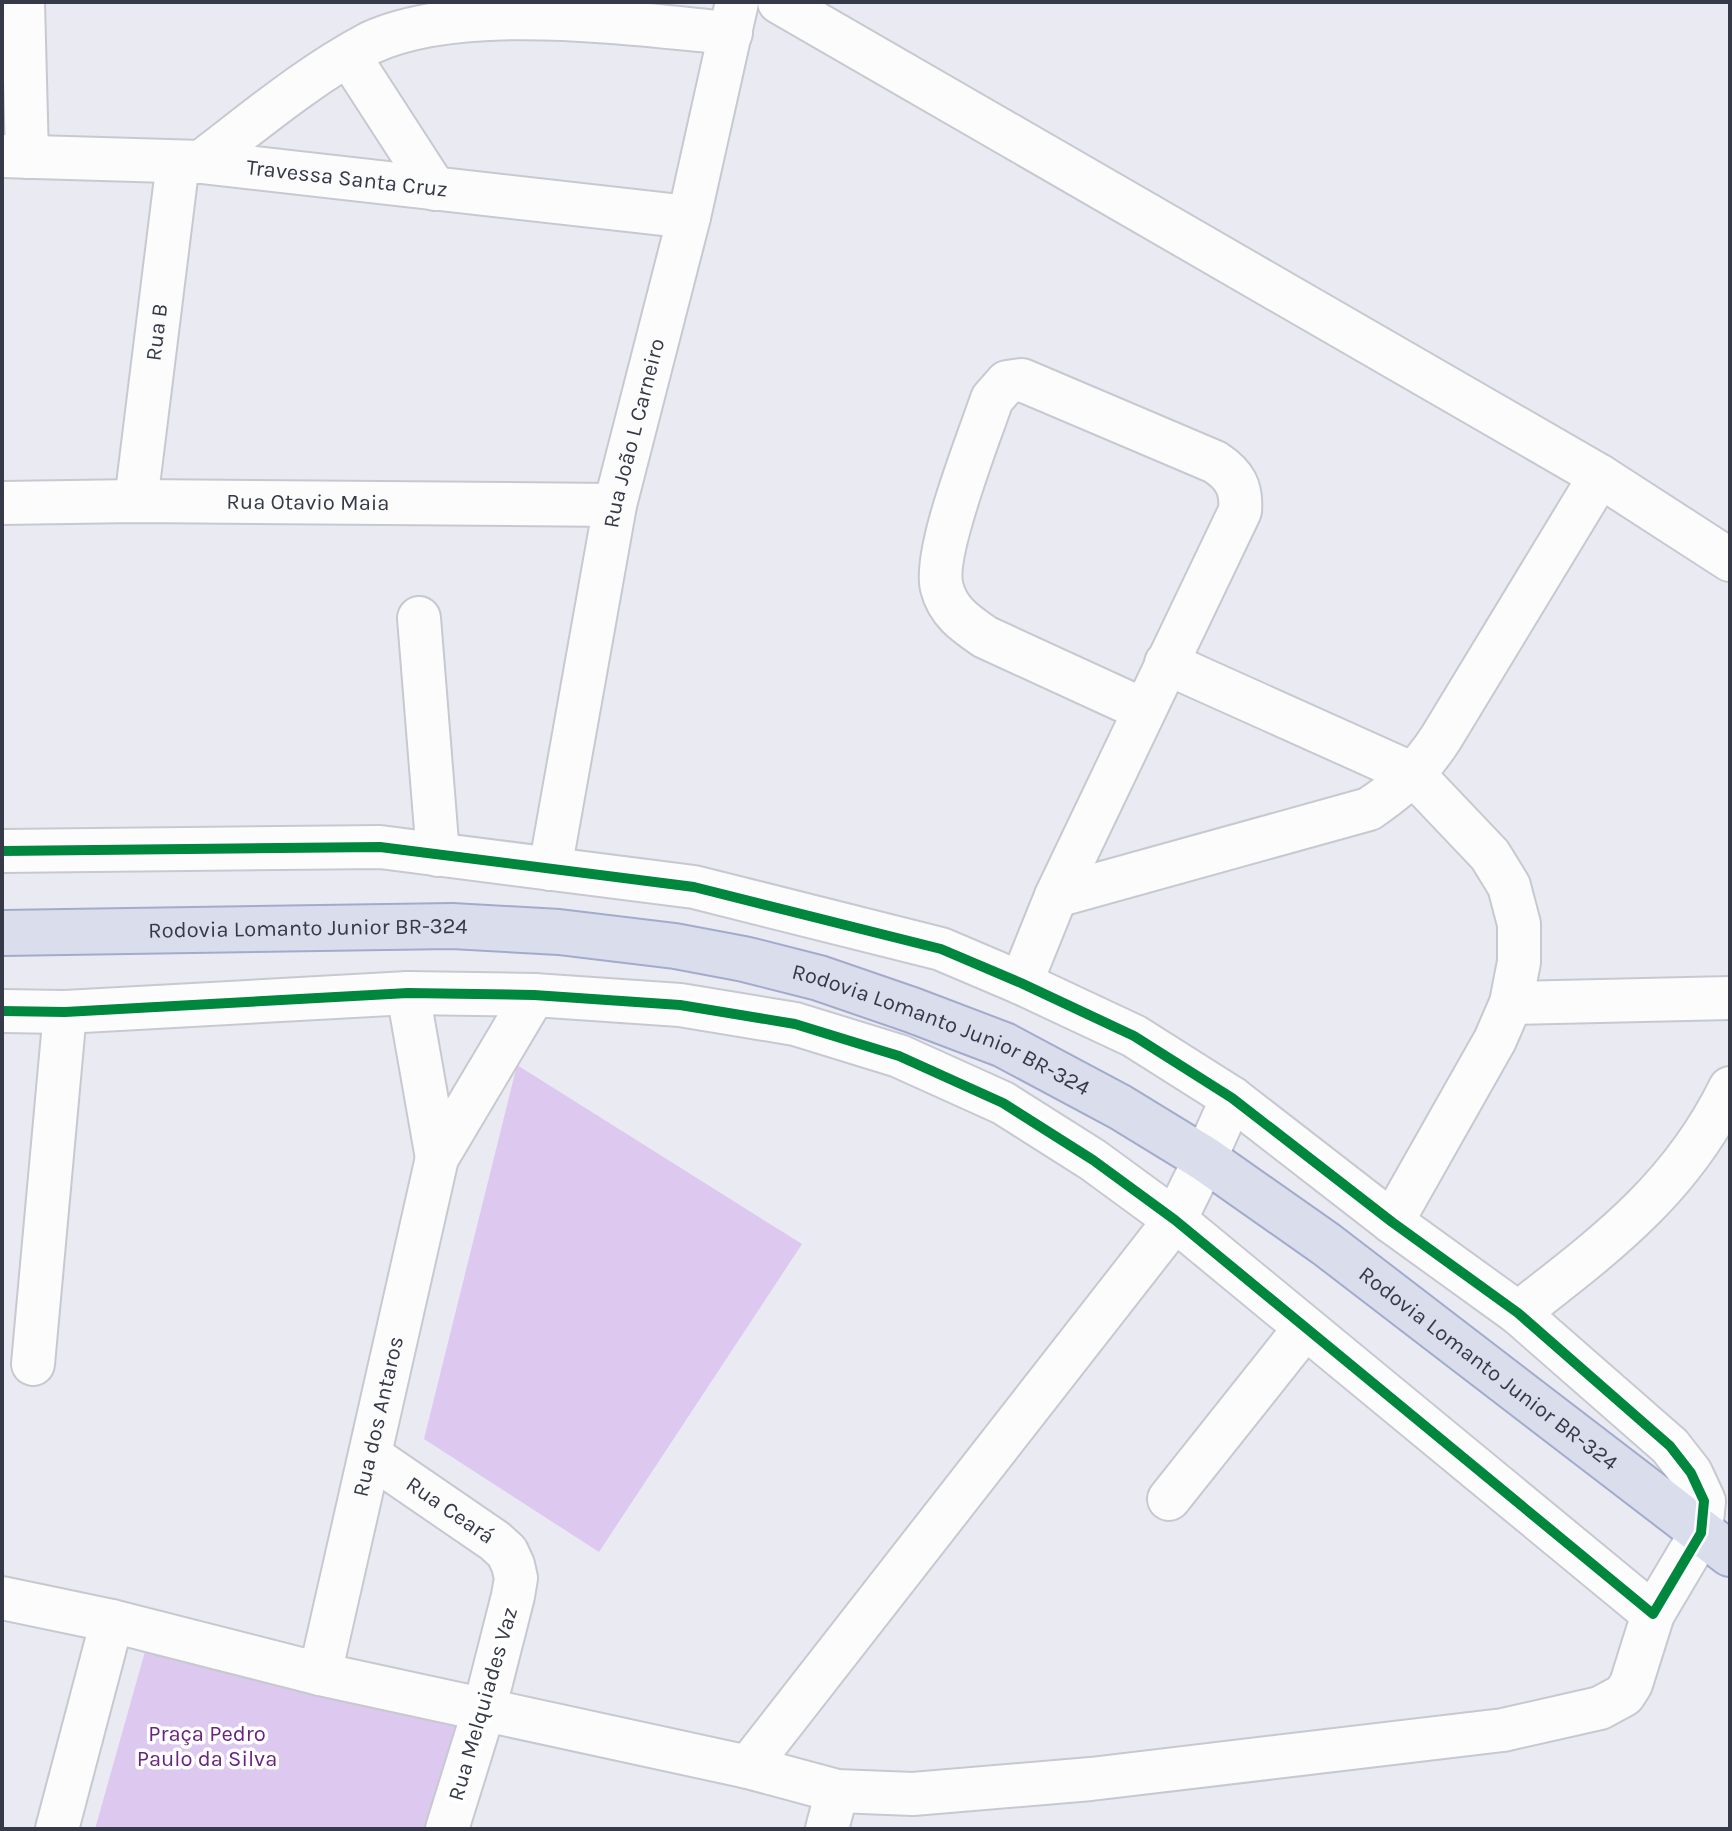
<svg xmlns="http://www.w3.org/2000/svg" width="1732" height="1831" viewBox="0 0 1732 1831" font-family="Karla,sans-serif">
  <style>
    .green { fill: #ddc8ef }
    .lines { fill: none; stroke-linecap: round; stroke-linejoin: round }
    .street-casing { stroke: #c7c9d0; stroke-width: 46 }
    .highway-casing { stroke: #a2abcc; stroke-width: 48 }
    .street { stroke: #fcfcfd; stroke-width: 42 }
    .highway { stroke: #d9ddec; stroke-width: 44 }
    .cycleway-casing { stroke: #fff; stroke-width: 15 }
    .cycleway { stroke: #00873e; stroke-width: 10 }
    .labels { text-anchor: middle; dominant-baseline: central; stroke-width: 7; stroke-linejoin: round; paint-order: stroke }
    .street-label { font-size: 22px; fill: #353948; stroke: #fff }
    .park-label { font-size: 22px; fill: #6b2280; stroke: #fff }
  </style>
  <rect width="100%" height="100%" fill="#eaebf2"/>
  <!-- green -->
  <g class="green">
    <path d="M 517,1065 L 802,1244 L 599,1552 L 424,1439 Z"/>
    <path d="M 146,1648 L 478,1721 L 443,1829 L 95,1829 Z"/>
  </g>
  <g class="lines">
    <defs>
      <g id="street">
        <path d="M 23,2 L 27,157"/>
        <path d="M 779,2 L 1600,476 L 1730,560"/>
        <path d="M 349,56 L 435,189"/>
        <path id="s1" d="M 2,156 L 201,162 L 689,217"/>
        <path d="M 201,162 C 255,121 309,75 370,43 C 463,0 629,24 731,33"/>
        <path id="s2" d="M 136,501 L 178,162"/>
        <path id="s3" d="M 2,503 L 136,501 L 615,505"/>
        <path d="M 419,618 L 438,855"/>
        <path d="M 1166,663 L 1413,774 L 1490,855 L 1509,886 L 1519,924 L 1519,962 L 1511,1003 L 1495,1040 L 1392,1222"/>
        <path d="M 2,851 L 380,847 L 694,887 L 941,949 L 1021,983 L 1134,1036 L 1232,1098 L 1392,1222 L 1518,1313 L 1670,1446 L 1691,1473 L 1704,1501 L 1701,1533 L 1653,1614 L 1175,1220 L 1093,1160 L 1003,1103 L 899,1056 L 795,1024 L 680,1005 L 534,995 L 408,993 L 65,1012 L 2,1011"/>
        <path id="s4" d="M 550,869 L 615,505 L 689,217 L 737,2"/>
        <path d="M 1056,896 L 1369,809 C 1400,788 1421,769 1441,738 L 1600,476"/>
        <path d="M 1021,983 L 1056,896 L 1240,511 C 1242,488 1235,475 1215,462 L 1022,380 L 1007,382 L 992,399 C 979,438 932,554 942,588 C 948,612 966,624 985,637 L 1144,710"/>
        <path d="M 408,993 L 437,1158"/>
        <path d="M 1511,1003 L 1730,998"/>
        <path d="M 1518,1313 C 1605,1245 1680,1190 1730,1088"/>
        <path d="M 33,1364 L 65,1012"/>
        <path id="s5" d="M 371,1456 L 495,1541 L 507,1552 L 513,1565 L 516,1578 L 513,1596 L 484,1710 L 447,1829"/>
        <path d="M 1169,1499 L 1305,1328"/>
        <path d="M 2,1598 L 112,1621 L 320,1674 L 748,1767 L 837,1791 L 913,1794 L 1091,1779 L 1503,1730 L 1600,1708 L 1624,1695 L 1631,1684 L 1653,1614"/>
        <path id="s6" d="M 320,1674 L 437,1158 L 534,995"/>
        <path d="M 748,1767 L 1175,1220 L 1205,1159 L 1232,1098"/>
        <path d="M 57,1829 L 112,1621"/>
        <path d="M 827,1829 L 837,1791"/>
      </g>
      <g id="highway">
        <path id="s7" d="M 2,933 L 452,926 L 559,932 L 675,946 L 744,959 L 819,978 L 912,1010 L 1004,1045 L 1120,1107 L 1205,1159 L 1326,1244 L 1730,1554"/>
      </g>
    </defs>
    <!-- street casing -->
    <use href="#street" class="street-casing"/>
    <!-- highway casing -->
    <use href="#highway" class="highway-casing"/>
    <!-- street -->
    <use href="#street" class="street"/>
    <!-- highway -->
    <use href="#highway" class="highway"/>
    <defs>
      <path id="cycleway" d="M 2,851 L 380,847 L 694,887 L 941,949 L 1021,983 L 1134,1036 L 1232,1098 L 1392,1222 L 1518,1313 L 1670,1446 L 1691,1473 L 1704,1501 L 1701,1533 L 1653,1614 L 1175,1220 L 1093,1160 L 1003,1103 L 899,1056 L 795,1024 L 680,1005 L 534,995 L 408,993 L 65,1012 L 2,1011"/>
    </defs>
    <!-- cycleway casing -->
    <use href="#cycleway" class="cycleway-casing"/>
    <!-- cycleway -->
    <use href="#cycleway" class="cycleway"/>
  </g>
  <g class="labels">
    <!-- street labels -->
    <g class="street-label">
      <text stroke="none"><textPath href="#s1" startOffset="346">Travessa Santa Cruz</textPath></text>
      <text stroke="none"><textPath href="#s2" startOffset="170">Rua B</textPath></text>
      <text stroke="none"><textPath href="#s4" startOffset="444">Rua João L Carneiro</textPath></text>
      <text stroke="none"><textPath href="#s3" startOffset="306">Rua Otavio Maia</textPath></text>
      <text stroke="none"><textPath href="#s7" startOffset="306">Rodovia Lomanto Junior BR-324</textPath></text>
      <text stroke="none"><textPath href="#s7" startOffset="954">Rodovia Lomanto Junior BR-324</textPath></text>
      <text stroke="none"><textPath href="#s7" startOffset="1602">Rodovia Lomanto Junior BR-324</textPath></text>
      <text stroke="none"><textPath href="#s6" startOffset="264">Rua dos Antaros</textPath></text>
      <text stroke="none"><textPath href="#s5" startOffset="96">Rua Ceará</textPath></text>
      <text transform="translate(483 1704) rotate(-74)">Rua Melquiades Vaz</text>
    </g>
    <!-- park labels -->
    <g class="park-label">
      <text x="207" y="1734">Praça Pedro<tspan x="207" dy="25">Paulo da Silva</tspan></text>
    </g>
  </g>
  <!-- border -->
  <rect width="1732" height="1831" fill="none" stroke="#353948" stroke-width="8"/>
</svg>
